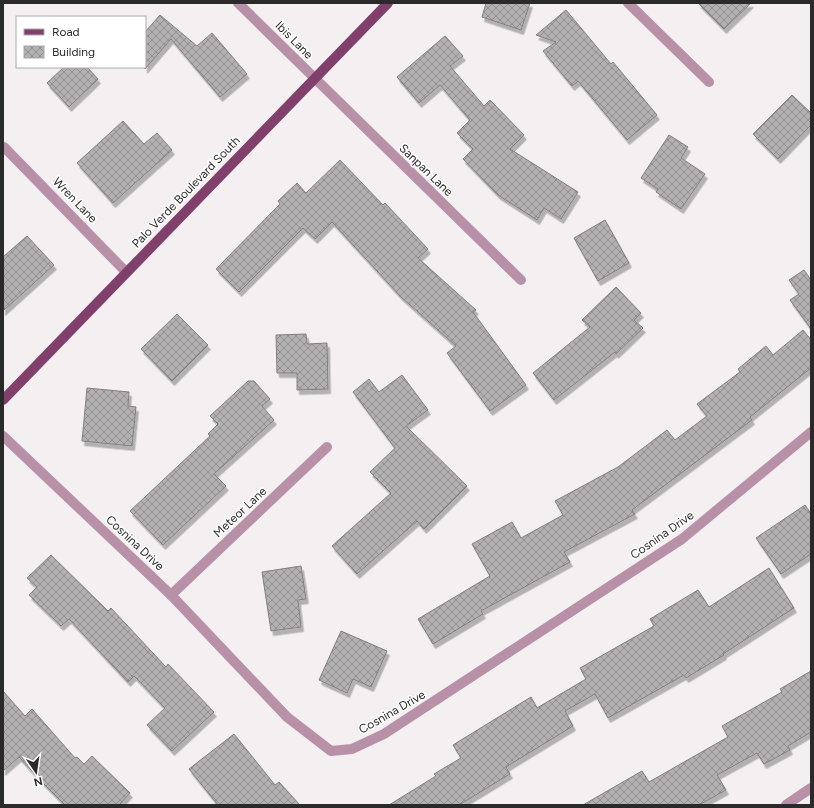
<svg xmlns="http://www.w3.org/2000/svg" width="814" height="808" viewBox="0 0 814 808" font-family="Figtree,sans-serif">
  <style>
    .building { fill: url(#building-cross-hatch); stroke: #817e80; filter: url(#shadow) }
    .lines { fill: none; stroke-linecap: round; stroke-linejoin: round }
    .minor { stroke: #b891a8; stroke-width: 10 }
    .major { stroke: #81406b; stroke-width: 10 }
    .labels { text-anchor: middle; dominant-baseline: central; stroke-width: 3; stroke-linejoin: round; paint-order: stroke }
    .street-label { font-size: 12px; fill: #2b2a2a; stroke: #fff }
  </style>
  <defs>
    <pattern id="building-cross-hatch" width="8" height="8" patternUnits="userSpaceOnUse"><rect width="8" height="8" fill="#b3b0b2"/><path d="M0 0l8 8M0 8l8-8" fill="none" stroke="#928f91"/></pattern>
    <filter id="shadow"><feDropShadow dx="2.5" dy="4.5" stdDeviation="0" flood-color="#0004"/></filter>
  </defs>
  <rect width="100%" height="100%" fill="#f4f0f2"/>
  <!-- building -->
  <g class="building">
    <path d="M 486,3 L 530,3 L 521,30 L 482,17 Z"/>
    <path d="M 698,3 L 751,3 L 724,29 Z"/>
    <path d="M 566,10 L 611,64 L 613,62 L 657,115 L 627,140 L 578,81 L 572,86 L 543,51 L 556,42 L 536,35 Z"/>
    <path d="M 160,15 L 197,46 L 212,33 L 247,74 L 220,97 L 171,39 L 145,69 L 145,32 Z"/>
    <path d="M 445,36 L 463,56 L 450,66 L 484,106 L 490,100 L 524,135 L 510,149 L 578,192 L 561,219 L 544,208 L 537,220 L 498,195 L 463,159 L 473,149 L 457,133 L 470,120 L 440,85 L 419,103 L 397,77 Z"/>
    <path d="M 64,67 L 87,67 L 98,79 L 69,107 L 47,83 Z"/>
    <path d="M 792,95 L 811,113 L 811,125 L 778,159 L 753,134 Z"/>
    <path d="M 123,121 L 144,144 L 157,133 L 172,150 L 113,203 L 77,163 Z"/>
    <path d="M 669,135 L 688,147 L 681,158 L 705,174 L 681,209 L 656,192 L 658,189 L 641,178 Z"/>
    <path d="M 340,160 L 383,205 L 385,203 L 428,249 L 418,258 L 476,310 L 473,312 L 526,385 L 490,411 L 447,353 L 456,346 L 400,296 L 332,222 L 315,239 L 303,228 L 239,292 L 216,269 L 280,204 L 278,201 L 297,183 L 306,193 Z"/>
    <path d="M 605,220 L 629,263 L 598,281 L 574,238 Z"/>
    <path d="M 27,236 L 54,265 L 3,311 L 3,257 Z"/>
    <path d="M 804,270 L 811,280 L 811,329 L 790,300 L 799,294 L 789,280 Z"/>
    <path d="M 616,287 L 641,313 L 634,320 L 643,328 L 616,354 L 615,352 L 554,400 L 533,373 L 590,327 L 582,320 Z"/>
    <path d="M 177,314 L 208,345 L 172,381 L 141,349 Z"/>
    <path d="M 803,330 L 811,340 L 811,368 L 750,417 L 752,420 L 632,510 L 635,514 L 564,552 L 570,562 L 481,611 L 483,614 L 433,644 L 418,619 L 490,576 L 472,544 L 512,522 L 521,538 L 563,515 L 555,501 L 618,467 L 667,430 L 675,440 L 707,416 L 697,404 L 740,372 L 738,369 L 766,346 L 773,355 Z"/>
    <path d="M 306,334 L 307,344 L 327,343 L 328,389 L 297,390 L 297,373 L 277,373 L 276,335 Z"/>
    <path d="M 402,375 L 428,410 L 406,426 L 467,486 L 424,529 L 417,521 L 357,574 L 332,546 L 391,493 L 370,472 L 395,448 L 353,392 L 369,379 L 379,392 Z"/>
    <path d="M 248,381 L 254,381 L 270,399 L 262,406 L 274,420 L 214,474 L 226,486 L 163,545 L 130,511 L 210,436 L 208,434 L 218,424 L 210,416 Z"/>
    <path d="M 87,388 L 129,392 L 128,406 L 136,407 L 132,446 L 82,441 Z"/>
    <path d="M 805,505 L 811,514 L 811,554 L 781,574 L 756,538 Z"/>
    <path d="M 51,555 L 108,611 L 111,608 L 166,667 L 168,664 L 214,712 L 172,751 L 147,725 L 165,708 L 134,676 L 128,682 L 69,619 L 61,626 L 29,595 L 37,587 L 27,578 Z"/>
    <path d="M 301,566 L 306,599 L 298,600 L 301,627 L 271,631 L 262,572 Z"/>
    <path d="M 769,568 L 794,608 L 723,654 L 724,655 L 686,678 L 684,675 L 608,718 L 595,694 L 565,711 L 573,726 L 506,767 L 510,774 L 459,805 L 389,805 L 436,776 L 434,774 L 461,758 L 453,745 L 531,697 L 537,708 L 586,679 L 580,668 L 654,626 L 650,619 L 698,590 L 709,607 Z"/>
    <path d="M 341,631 L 387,651 L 371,687 L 353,679 L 347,693 L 319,680 Z"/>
    <path d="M 811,671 L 811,732 L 788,746 L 790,750 L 764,764 L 757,753 L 717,775 L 726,790 L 699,805 L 583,805 L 642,771 L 649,782 L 728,737 L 722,726 L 782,692 L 780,689 Z"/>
    <path d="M 3,691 L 25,716 L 32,709 L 75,758 L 77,757 L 84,764 L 92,756 L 130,793 L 119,805 L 65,805 L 44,784 L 19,757 L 3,771 Z"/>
    <path d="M 234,734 L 275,785 L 279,782 L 300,805 L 218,805 L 189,769 Z"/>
  </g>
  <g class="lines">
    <!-- minor -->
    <g class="minor">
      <path d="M 238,3 L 521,280"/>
      <path d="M 628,3 L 709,82"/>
      <path d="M 4,147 L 126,272"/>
      <path d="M 3,436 L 171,595 L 287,717 L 331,751 L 352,749 L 384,734 L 682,539 L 811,432"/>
      <path d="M 171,595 L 327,447"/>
      <path d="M 786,805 L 811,788"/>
    </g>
    <!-- major -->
    <path class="major" d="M 3,400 L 388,3"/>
  </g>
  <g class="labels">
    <!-- street labels -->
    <g class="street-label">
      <text transform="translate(294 40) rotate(45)">Ibis Lane</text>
      <text transform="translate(426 170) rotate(44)">Sanpan Lane</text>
      <text transform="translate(186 192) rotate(-46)">Palo Verde Boulevard South</text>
      <text transform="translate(75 200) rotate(46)">Wren Lane</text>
      <text transform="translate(240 512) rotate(-43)">Meteor Lane</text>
      <text transform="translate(662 535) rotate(-35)">Cosnina Drive</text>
      <text transform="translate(135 543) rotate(43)">Cosnina Drive</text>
      <text transform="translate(392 712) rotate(-30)">Cosnina Drive</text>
    </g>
  </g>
  <!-- border -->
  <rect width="814" height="808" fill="none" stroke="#2b2a2a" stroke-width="8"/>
  <!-- legend -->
  <rect x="16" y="16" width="130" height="52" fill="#ffffff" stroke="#aaaaaa"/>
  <rect x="24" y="29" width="20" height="6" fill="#81406b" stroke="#aaaaaa"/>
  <text x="52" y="36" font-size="12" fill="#2b2a2a">Road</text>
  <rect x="24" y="46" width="20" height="12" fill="url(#building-cross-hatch)" stroke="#aaaaaa"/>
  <text x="52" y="56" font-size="12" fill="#2b2a2a">Building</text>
  <!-- north arrow -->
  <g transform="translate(36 772) rotate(167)" stroke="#ffffff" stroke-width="3" paint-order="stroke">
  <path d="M0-3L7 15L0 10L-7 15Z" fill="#2b2a2a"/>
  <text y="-6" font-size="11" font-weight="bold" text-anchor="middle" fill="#2b2a2a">N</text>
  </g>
</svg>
